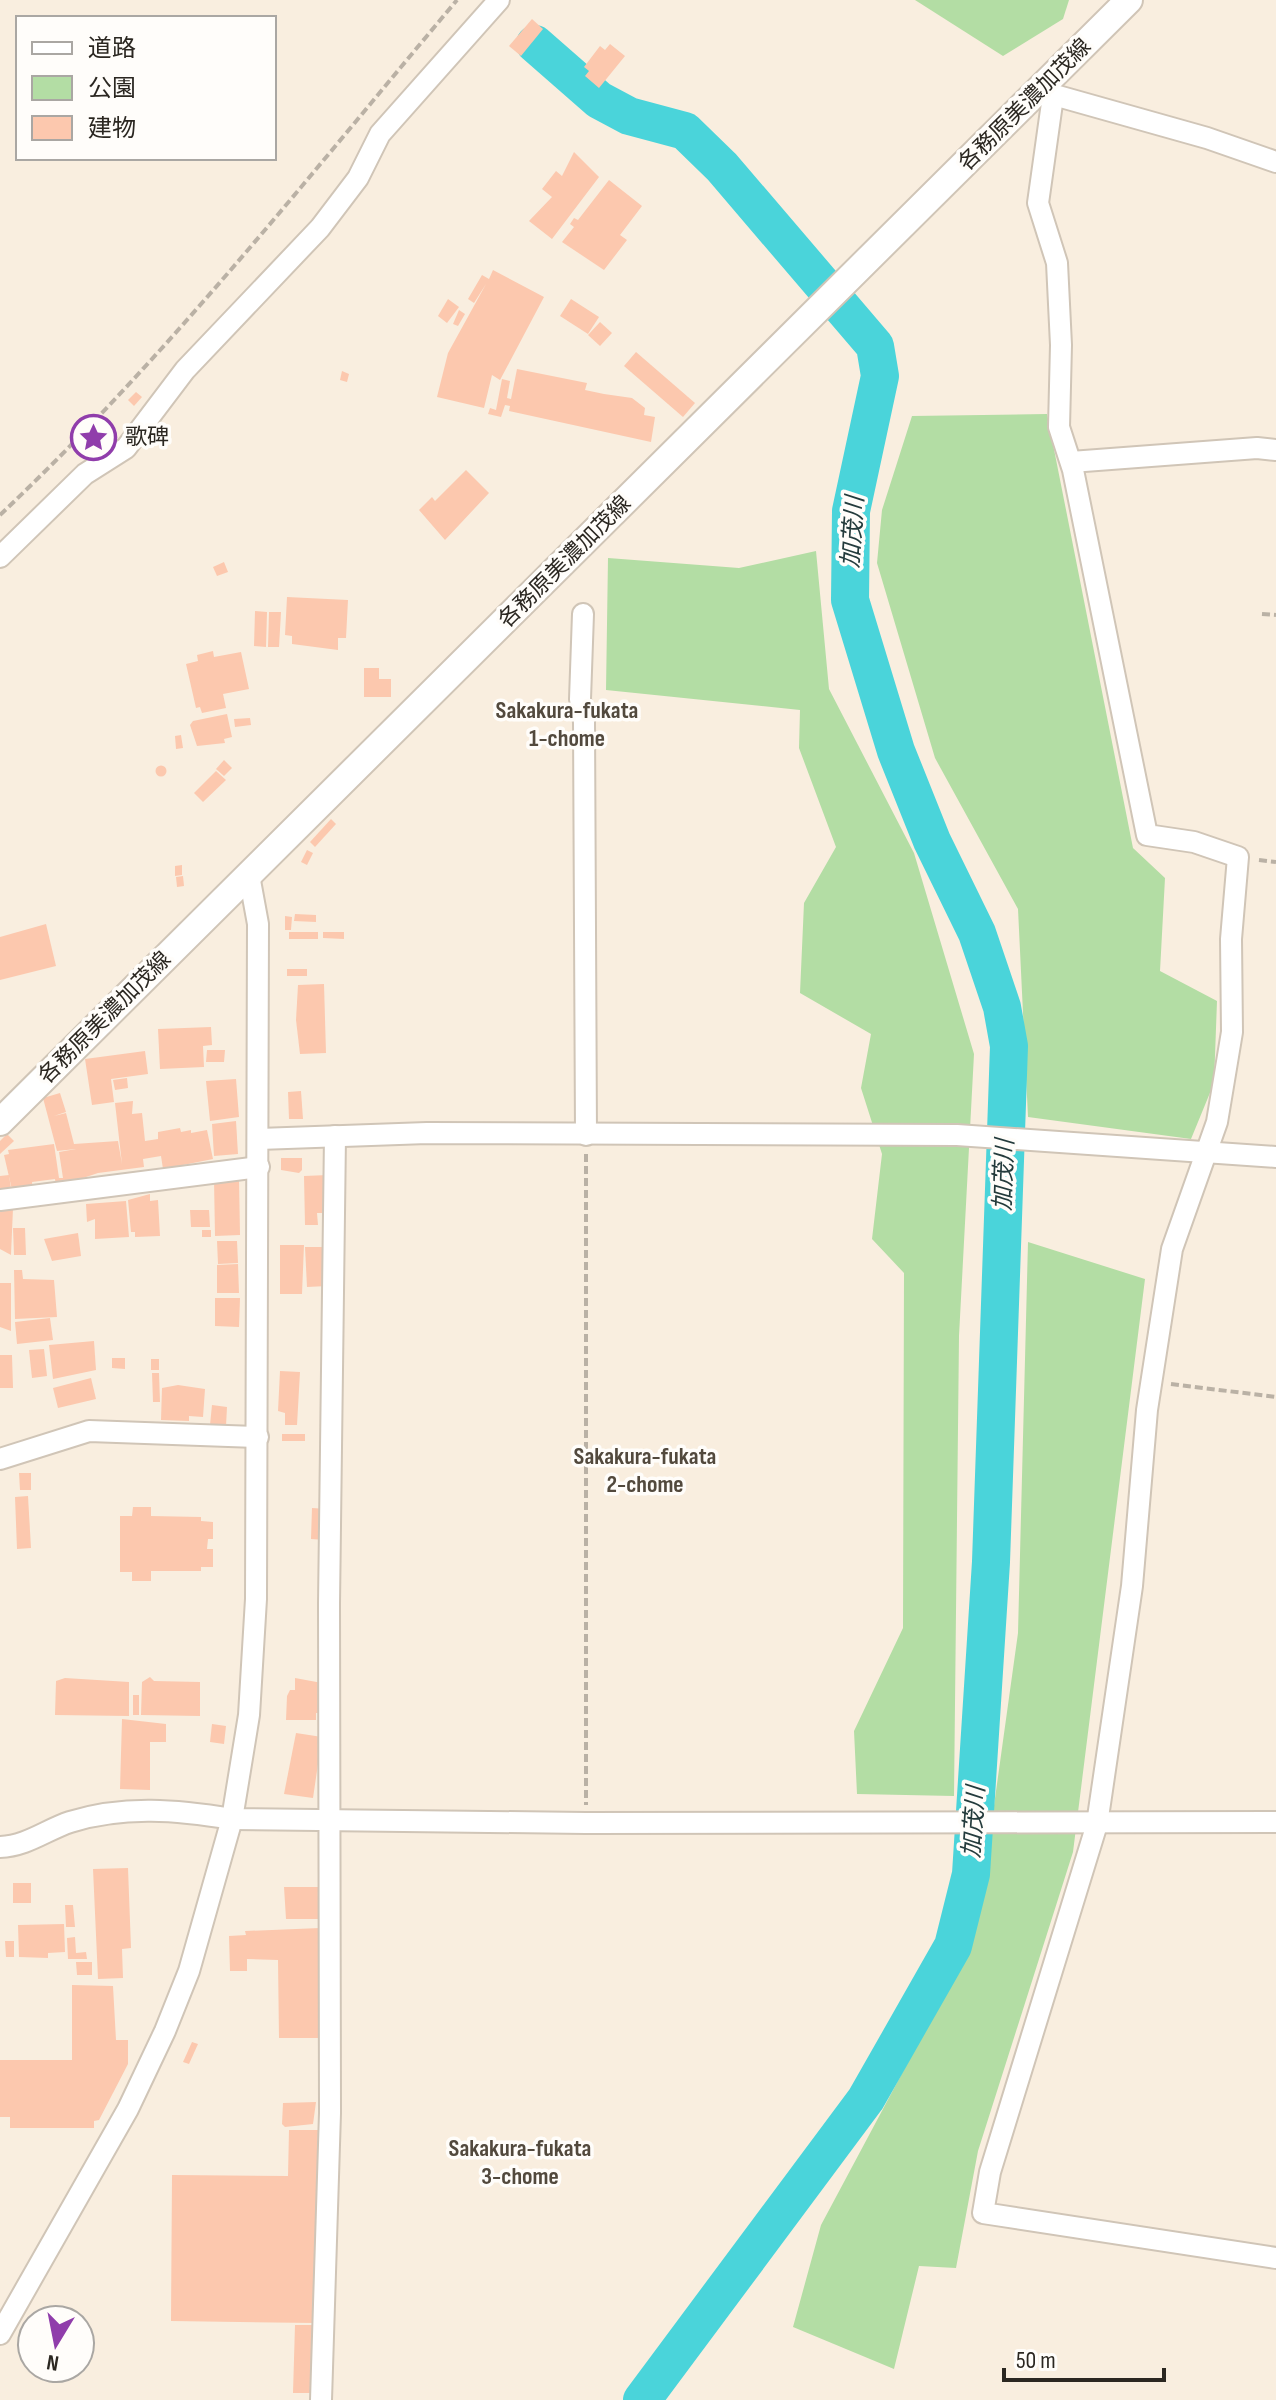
<svg xmlns="http://www.w3.org/2000/svg" width="1276" height="2400" viewBox="0 0 1276 2400" font-family="'Sofia Sans Condensed','Noto Sans JP',sans-serif">
  <style>
    .green { fill: #b3dda4 }
    .lines { fill: none; stroke-linecap: round; stroke-linejoin: round }
    .river { stroke: #4ad4da; stroke-width: 38 }
    .building { fill: #fcc8ae }
    .minor-casing { stroke: #d0c5b7; stroke-width: 24 }
    .major-casing { stroke: #d0c5b7; stroke-width: 30 }
    .path { stroke: #bab1a5; stroke-width: 4; stroke-dasharray: 8 4; stroke-linecap: butt }
    .minor { stroke: #fff; stroke-width: 20 }
    .major { stroke: #fff; stroke-width: 26 }
    .labels { text-anchor: middle; dominant-baseline: central; stroke-width: 7; stroke-linejoin: round; paint-order: stroke }
    .street-label { font-size: 22px; fill: #2b2721; stroke: #fffdfa }
    .poi-label { font-size: 22px; fill: #2b2721; stroke: #fffdfa; text-anchor: start }
    .water-label { font-size: 24px; font-style: italic; fill: #243b3c; stroke: #fffdfa }
    .neighbourhood-label { font-size: 24px; font-weight: bold; fill: #52493d; stroke: #fffdfa }
  </style>
  <rect width="100%" height="100%" fill="#f9eedf"/>
  <!-- green -->
  <g class="green">
    <path d="M 915,0 L 1069,0 L 1063,19 L 1003,56 Z"/>
    <path d="M 1047,414 L 1133,848 L 1165,878 L 1160,971 L 1217,1001 L 1214,1083 L 1191,1139 L 1028,1117 L 1018,909 L 935,758 L 877,563 L 882,510 L 912,416 Z"/>
    <path d="M 816,551 L 829,689 L 914,853 L 974,1054 L 959,1336 L 954,1796 L 857,1794 L 854,1731 L 903,1628 L 904,1273 L 872,1239 L 882,1154 L 861,1088 L 871,1034 L 800,993 L 804,903 L 836,847 L 799,748 L 800,710 L 606,690 L 608,558 L 739,568 Z"/>
    <path d="M 1028,1242 L 1145,1279 L 1073,1852 L 978,2151 L 956,2268 L 919,2266 L 894,2369 L 793,2327 L 821,2225 L 938,2006 L 977,1904 L 986,1863 L 1018,1633 Z"/>
  </g>
  <g class="lines">
    <!-- river -->
    <path class="river" d="M 535,44 L 599,100 L 629,116 L 685,131 L 722,167 L 875,346 L 880,376 L 851,511 L 850,600 L 896,751 L 932,841 L 977,933 L 1002,1007 L 1009,1046 L 991,1562 L 971,1874 L 953,1946 L 866,2099 L 642,2400"/>
  </g>
  <!-- building -->
  <g class="building">
    <path d="M 532,19 L 543,29 L 521,56 L 509,46 Z"/>
    <path d="M 610,44 L 625,56 L 599,88 L 585,76 L 589,71 L 584,67 L 600,46 L 605,50 Z"/>
    <path d="M 574,152 L 599,177 L 552,239 L 529,221 L 552,197 L 542,189 L 556,171 L 562,176 Z"/>
    <path d="M 609,180 L 642,206 L 620,235 L 627,240 L 604,270 L 562,242 L 574,227 L 570,224 L 574,218 L 578,220 Z"/>
    <path d="M 493,270 L 544,297 L 500,380 L 492,375 L 484,408 L 437,397 L 448,353 L 486,284 L 474,303 L 468,299 L 482,275 L 489,279 Z"/>
    <path d="M 448,299 L 459,307 L 447,323 L 438,316 Z"/>
    <path d="M 571,299 L 599,317 L 588,334 L 560,316 Z"/>
    <path d="M 459,310 L 465,314 L 458,326 L 453,324 Z"/>
    <path d="M 600,322 L 612,333 L 600,346 L 588,335 Z"/>
    <path d="M 636,352 L 695,403 L 683,417 L 624,366 Z"/>
    <path d="M 517,369 L 587,383 L 585,390 L 604,394 L 632,398 L 645,408 L 644,415 L 655,417 L 651,442 L 509,411 L 510,406 L 505,405 L 501,417 L 488,414 L 490,408 L 496,410 L 502,379 L 510,381 L 507,398 L 511,399 Z"/>
    <path d="M 342,371 L 349,374 L 347,382 L 340,380 Z"/>
    <path d="M 136,392 L 142,397 L 134,406 L 128,400 Z"/>
    <path d="M 466,470 L 489,493 L 445,540 L 419,510 L 432,497 L 435,501 Z"/>
    <path d="M 224,562 L 228,572 L 217,576 L 213,567 Z"/>
    <path d="M 287,597 L 348,600 L 346,638 L 338,638 L 338,650 L 292,644 L 292,636 L 285,635 Z"/>
    <path d="M 255,611 L 267,612 L 266,647 L 254,646 Z"/>
    <path d="M 269,612 L 281,612 L 279,647 L 268,647 Z"/>
    <path d="M 213,651 L 214,657 L 241,652 L 249,689 L 223,694 L 226,708 L 202,713 L 200,707 L 196,708 L 186,664 L 198,661 L 197,655 Z"/>
    <path d="M 364,668 L 379,668 L 379,679 L 391,679 L 391,697 L 364,697 Z"/>
    <path d="M 227,714 L 232,737 L 224,739 L 225,743 L 197,746 L 190,725 L 193,721 Z"/>
    <path d="M 250,718 L 251,725 L 235,727 L 234,719 Z"/>
    <path d="M 181,735 L 183,748 L 176,749 L 175,736 Z"/>
    <path d="M 224,760 L 232,768 L 224,776 L 216,769 Z"/>
    <circle cx="161" cy="771" r="5.5"/>
    <path d="M 216,771 L 226,780 L 203,802 L 194,793 Z"/>
    <path d="M 331,819 L 336,824 L 315,847 L 310,842 Z"/>
    <path d="M 307,850 L 313,853 L 307,865 L 301,862 Z"/>
    <path d="M 182,865 L 182,875 L 175,876 L 175,866 Z"/>
    <path d="M 183,876 L 184,886 L 177,887 L 176,877 Z"/>
    <path d="M 295,914 L 316,915 L 316,922 L 294,921 Z"/>
    <path d="M 285,916 L 292,917 L 291,930 L 285,930 Z"/>
    <path d="M 46,924 L 56,966 L 0,980 L 0,937 Z"/>
    <rect x="289" y="932" width="29" height="7"/>
    <path d="M 323,932 L 344,932 L 344,939 L 323,938 Z"/>
    <rect x="287" y="969" width="20" height="7"/>
    <path d="M 324,984 L 326,1053 L 300,1054 L 296,1020 L 298,985 Z"/>
    <path d="M 211,1027 L 212,1045 L 203,1046 L 204,1067 L 160,1069 L 158,1029 Z"/>
    <path d="M 207,1050 L 225,1050 L 224,1062 L 206,1062 Z"/>
    <path d="M 145,1051 L 148,1074 L 111,1079 L 114,1102 L 92,1105 L 85,1059 Z"/>
    <path d="M 127,1078 L 128,1088 L 115,1090 L 113,1080 Z"/>
    <path d="M 236,1079 L 239,1117 L 210,1121 L 206,1081 Z"/>
    <path d="M 301,1091 L 303,1119 L 289,1119 L 288,1092 Z"/>
    <path d="M 60,1093 L 66,1112 L 54,1116 L 66,1113 L 74,1144 L 118,1141 L 122,1164 L 115,1103 L 133,1101 L 132,1114 L 142,1113 L 145,1141 L 158,1139 L 158,1132 L 180,1128 L 181,1132 L 191,1130 L 191,1133 L 207,1130 L 213,1159 L 163,1169 L 161,1156 L 143,1159 L 144,1167 L 98,1173 L 56,1187 L 55,1179 L 32,1182 L 33,1192 L 13,1194 L 4,1155 L 9,1154 L 8,1150 L 54,1144 L 59,1178 L 63,1178 L 59,1152 L 76,1149 L 57,1151 L 43,1098 Z"/>
    <path d="M 236,1121 L 238,1154 L 214,1156 L 212,1124 Z"/>
    <path d="M 7,1134 L 14,1141 L 0,1154 L 0,1141 Z"/>
    <path d="M 281,1158 L 302,1158 L 302,1170 L 299,1173 L 281,1170 Z"/>
    <path d="M 9,1175 L 12,1195 L 0,1196 L 0,1176 Z"/>
    <path d="M 328,1175 L 329,1213 L 317,1213 L 318,1225 L 305,1225 L 304,1176 Z"/>
    <path d="M 239,1178 L 240,1235 L 215,1236 L 214,1179 Z"/>
    <path d="M 150,1194 L 150,1201 L 158,1200 L 160,1236 L 135,1237 L 135,1232 L 131,1232 L 128,1200 Z"/>
    <path d="M 126,1201 L 129,1237 L 95,1239 L 95,1219 L 87,1222 L 86,1204 Z"/>
    <path d="M 0,1207 L 13,1208 L 11,1255 L 0,1249 Z"/>
    <path d="M 190,1210 L 209,1210 L 210,1227 L 191,1227 Z"/>
    <path d="M 13,1228 L 25,1228 L 26,1255 L 14,1255 Z"/>
    <rect x="202" y="1230" width="9" height="7"/>
    <path d="M 78,1233 L 81,1256 L 52,1261 L 44,1239 Z"/>
    <path d="M 217,1241 L 237,1241 L 238,1263 L 218,1264 Z"/>
    <path d="M 280,1245 L 304,1245 L 302,1294 L 280,1294 Z"/>
    <path d="M 305,1247 L 325,1247 L 327,1286 L 307,1287 Z"/>
    <path d="M 238,1264 L 239,1293 L 217,1293 L 217,1265 Z"/>
    <path d="M 14,1270 L 22,1270 L 23,1279 L 54,1280 L 57,1317 L 15,1319 Z"/>
    <path d="M 0,1283 L 11,1283 L 11,1331 L 0,1327 Z"/>
    <path d="M 215,1298 L 240,1298 L 239,1327 L 215,1326 Z"/>
    <path d="M 50,1318 L 53,1340 L 17,1344 L 15,1322 Z"/>
    <path d="M 94,1341 L 96,1370 L 53,1379 L 49,1345 Z"/>
    <path d="M 44,1349 L 47,1376 L 32,1378 L 29,1350 Z"/>
    <path d="M 0,1355 L 12,1355 L 13,1388 L 0,1388 Z"/>
    <path d="M 112,1358 L 125,1358 L 125,1369 L 112,1368 Z"/>
    <rect x="151" y="1359" width="8" height="11"/>
    <path d="M 280,1371 L 300,1372 L 297,1425 L 285,1425 L 285,1413 L 278,1411 Z"/>
    <path d="M 152,1373 L 159,1373 L 160,1402 L 153,1402 Z"/>
    <path d="M 91,1378 L 96,1399 L 58,1408 L 53,1388 Z"/>
    <path d="M 178,1385 L 205,1389 L 203,1417 L 189,1416 L 189,1421 L 161,1420 L 162,1388 Z"/>
    <path d="M 212,1405 L 227,1407 L 226,1426 L 210,1425 Z"/>
    <rect x="282" y="1434" width="23" height="7"/>
    <path d="M 19,1473 L 31,1473 L 31,1490 L 20,1490 Z"/>
    <path d="M 28,1496 L 31,1548 L 17,1549 L 15,1497 Z"/>
    <path d="M 133,1507 L 151,1507 L 151,1516 L 201,1517 L 201,1521 L 213,1522 L 213,1539 L 208,1539 L 207,1549 L 213,1549 L 213,1567 L 201,1567 L 201,1571 L 151,1571 L 151,1581 L 132,1581 L 132,1572 L 120,1572 L 120,1516 L 132,1516 Z"/>
    <path d="M 312,1508 L 327,1509 L 325,1540 L 311,1539 Z"/>
    <path d="M 150,1677 L 154,1681 L 200,1682 L 200,1716 L 141,1715 L 142,1682 Z"/>
    <path d="M 65,1678 L 129,1682 L 129,1716 L 55,1715 L 56,1681 Z"/>
    <path d="M 295,1678 L 322,1683 L 320,1713 L 316,1713 L 316,1720 L 286,1720 L 287,1696 L 290,1690 L 295,1690 Z"/>
    <rect x="133" y="1695" width="6" height="20"/>
    <path d="M 122,1719 L 166,1724 L 166,1742 L 150,1742 L 150,1790 L 120,1789 Z"/>
    <path d="M 212,1724 L 226,1726 L 224,1744 L 210,1742 Z"/>
    <path d="M 296,1733 L 322,1737 L 313,1798 L 284,1794 Z"/>
    <path d="M 128,1868 L 131,1948 L 122,1949 L 123,1978 L 98,1979 L 93,1869 Z"/>
    <rect x="13" y="1883" width="18" height="20"/>
    <path d="M 284,1887 L 323,1887 L 323,1919 L 286,1919 Z"/>
    <path d="M 65,1905 L 73,1905 L 75,1927 L 66,1927 Z"/>
    <path d="M 64,1924 L 65,1952 L 48,1953 L 48,1958 L 19,1957 L 18,1925 Z"/>
    <path d="M 320,1928 L 318,2038 L 279,2038 L 278,1960 L 247,1959 L 247,1971 L 230,1971 L 229,1936 L 246,1935 L 245,1931 Z"/>
    <path d="M 75,1937 L 76,1953 L 86,1952 L 87,1959 L 68,1959 L 67,1938 Z"/>
    <path d="M 5,1941 L 14,1941 L 14,1957 L 6,1957 Z"/>
    <path d="M 76,1962 L 92,1962 L 92,1975 L 77,1975 Z"/>
    <path d="M 72,1985 L 113,1986 L 116,2040 L 128,2040 L 128,2064 L 99,2120 L 94,2121 L 94,2128 L 10,2128 L 10,2117 L 0,2117 L 0,2060 L 72,2060 Z"/>
    <path d="M 192,2042 L 198,2044 L 189,2064 L 183,2062 Z"/>
    <path d="M 316,2102 L 313,2124 L 285,2127 L 282,2124 L 283,2103 Z"/>
    <path d="M 289,2130 L 318,2130 L 316,2323 L 171,2321 L 172,2175 L 288,2176 Z"/>
    <path d="M 295,2325 L 316,2325 L 314,2393 L 293,2393 Z"/>
  </g>
  <g class="lines">
    <defs>
      <g id="minor">
        <path d="M 1040,91 L 1207,138 L 1276,162"/>
        <path d="M 1053,96 L 1038,203 L 1057,263 L 1061,345 L 1059,427 L 1073,470 L 1147,835 L 1194,842 L 1238,857 L 1231,939 L 1232,1032 L 1217,1122 L 1172,1249 L 1147,1410 L 1132,1586 L 1097,1824 L 990,2172 L 983,2213 L 1276,2258"/>
        <path d="M 1071,462 L 1257,448 L 1276,450"/>
        <path d="M 0,557 L 85,474 L 126,448 L 185,370 L 320,228 L 358,178 L 380,134 L 499,0"/>
        <path d="M 583,614 L 580,699 L 584,722 L 586,1135"/>
        <path d="M 259,1139 L 427,1133 L 957,1135 L 1276,1157"/>
        <path d="M 0,1200 L 259,1167"/>
        <path d="M 0,1459 L 89,1431 L 258,1437"/>
        <path d="M 0,1847 C 27,1846 46,1830 70,1822 C 124,1805 178,1810 232,1819 L 586,1823 L 1276,1822"/>
        <path d="M 0,2334 L 128,2109 L 165,2031 L 189,1971 L 232,1819 L 249,1715 L 256,1599 L 258,924 L 249,875"/>
        <path d="M 321,2400 L 330,2113 L 329,1604 L 335,1136"/>
      </g>
      <path id="major" d="M 0,1122 L 1129,0"/>
    </defs>
    <!-- minor casing -->
    <use href="#minor" class="minor-casing"/>
    <!-- major casing -->
    <use href="#major" class="major-casing"/>
    <!-- path -->
    <g class="path">
      <path d="M 0,515 C 167,357 309,176 457,0"/>
      <path d="M 1262,614 L 1276,615"/>
      <path d="M 1259,860 L 1276,862"/>
      <path d="M 586,1154 L 586,1805"/>
      <path d="M 1171,1384 L 1276,1397"/>
    </g>
    <!-- minor -->
    <use href="#minor" class="minor"/>
    <!-- major -->
    <use href="#major" class="major"/>
  </g>
  <!-- icons -->
  <defs>
    <symbol id="sight-ring" viewBox="-11 -11 22 22"><circle r="9.5" fill="#fffdfa" stroke="#903dab" stroke-width="1.5"/><path d="M0-6L1.8-2.2L6-1.7L2.9 1.2L3.7 5.4L0 3.3L-3.7 5.4L-2.9 1.2L-6-1.7L-1.8-2.2Z" fill="#903dab"/></symbol>
  </defs>
  <g fill-rule="evenodd">
    <use href="#sight-ring" x="68" y="412" width="51" height="51"/>
  </g>
  <g class="labels">
    <!-- street labels -->
    <g class="street-label">
      <text transform="translate(1025 105) rotate(-45)">各務原美濃加茂線</text>
      <text transform="translate(565 562) rotate(-45)">各務原美濃加茂線</text>
      <text transform="translate(105 1018) rotate(-45)">各務原美濃加茂線</text>
    </g>
    <!-- poi labels -->
    <g class="poi-label">
      <text x="125" y="437">歌碑</text>
    </g>
    <!-- water labels -->
    <g class="water-label">
      <text transform="translate(853 532) rotate(-86)">加茂川</text>
      <text transform="translate(1004 1175) rotate(-88)">加茂川</text>
      <text transform="translate(974 1822) rotate(-86)">加茂川</text>
    </g>
    <!-- neighbourhood labels -->
    <g class="neighbourhood-label">
      <text x="567" y="710">Sakakura-fukata<tspan x="567" dy="28">1-chome</tspan></text>
      <text x="645" y="1456">Sakakura-fukata<tspan x="645" dy="28">2-chome</tspan></text>
      <text x="520" y="2148">Sakakura-fukata<tspan x="520" dy="28">3-chome</tspan></text>
    </g>
  </g>
  <!-- legend -->
  <rect x="16" y="16" width="260" height="144" fill="#fffdfa" stroke="#aaa7a3" stroke-width="2"/>
  <rect x="32" y="42" width="40" height="12" fill="#ffffff" stroke="#aaa7a3" stroke-width="2"/>
  <text x="88" y="56" font-size="24" fill="#2b2721">道路</text>
  <rect x="32" y="76" width="40" height="24" fill="#b3dda4" stroke="#aaa7a3" stroke-width="2"/>
  <text x="88" y="96" font-size="24" fill="#2b2721">公園</text>
  <rect x="32" y="116" width="40" height="24" fill="#fcc8ae" stroke="#aaa7a3" stroke-width="2"/>
  <text x="88" y="136" font-size="24" fill="#2b2721">建物</text>
  <!-- north arrow -->
  <g transform="translate(56 2344) rotate(190)"><circle r="38" fill="#fffdfa" stroke="#aaa7a3" stroke-width="2"/>
  <path d="M0-6L14 30L0 20L-14 30Z" fill="#903dab"/>
  <text y="-12" font-size="22" font-weight="bold" text-anchor="middle" fill="#2b2721">N</text>
  </g>
  <!-- scale -->
  <path d="M1004 2368v12h160v-12" fill="none" stroke="#2b2721" stroke-width="4"/>
  <text x="1016" y="2368" font-size="24" fill="#2b2721" stroke="#fffdfa" stroke-width="6" paint-order="stroke">50 m</text>
</svg>
